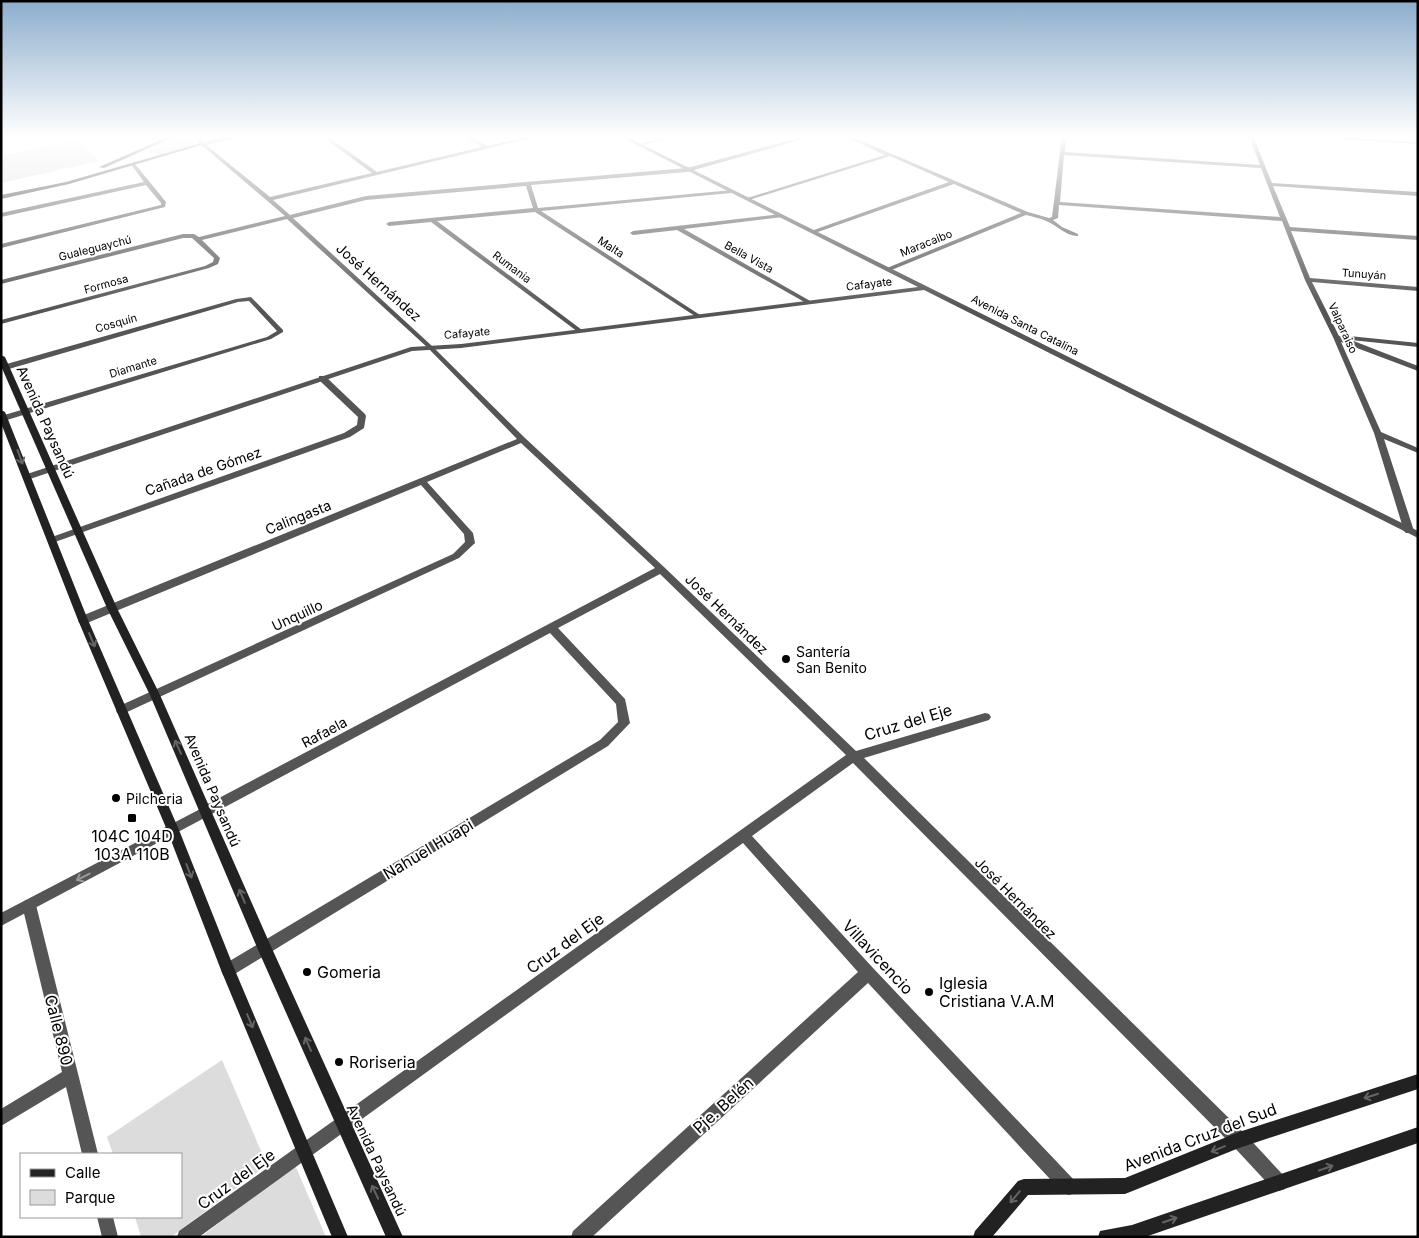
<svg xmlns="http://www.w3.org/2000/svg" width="1419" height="1238" viewBox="0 0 1419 1238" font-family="Inter,sans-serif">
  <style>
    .green { fill: #dcdcdc }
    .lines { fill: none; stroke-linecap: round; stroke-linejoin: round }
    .minor { fill: #555; fill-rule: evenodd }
    .tertiary { fill: #555; fill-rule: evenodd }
    .secondary { fill: #222; fill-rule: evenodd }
    .oneway { stroke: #646464 }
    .oneway2 { stroke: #999 }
    .poi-dot { fill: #000; stroke: #fff; stroke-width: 2 }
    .labels { text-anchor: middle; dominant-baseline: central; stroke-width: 4; stroke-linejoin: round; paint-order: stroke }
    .far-street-label { font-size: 11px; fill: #000; stroke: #fff }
    .street-label { font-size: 14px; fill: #000; stroke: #fff }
    .poi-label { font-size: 14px; fill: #000; stroke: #fff; text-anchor: start }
    .near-street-label { font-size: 16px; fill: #000; stroke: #fff }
    .near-poi-label { font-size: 16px; fill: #000; stroke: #fff; text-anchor: start }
  </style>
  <rect width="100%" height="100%" fill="#fff"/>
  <!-- green -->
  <g class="green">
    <path d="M 181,137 L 187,137 L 195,143 L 191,146 L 163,155 L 148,154 L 148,152 Z"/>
    <path d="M 76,140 L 99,161 L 1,183 L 1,156 Z"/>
    <path d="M 222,1060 L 267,1165 L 171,1237 L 141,1237 L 135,1217 L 181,1217 L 181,1154 L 113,1154 L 107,1137 Z"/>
    <path d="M 295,1165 L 326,1237 L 201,1237 Z"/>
  </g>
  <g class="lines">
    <!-- minor -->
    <g class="minor">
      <path d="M 191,136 L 196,136 L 204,142 L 233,136 L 243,136 L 206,145 L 270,197 L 372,173 L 322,136 L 327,136 L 377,172 L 482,147 L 463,136 L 469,136 L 487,146 L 530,136 L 539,136 L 273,200 L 290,215 L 366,196 L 687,168 L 806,136 L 814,136 L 687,172 L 531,185 L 538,208 L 733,190 L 734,191 L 731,193 L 541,211 L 700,315 L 700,317 L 698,318 L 535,212 L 437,221 L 582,330 L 582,332 L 578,332 L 431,222 L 389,226 L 386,224 L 389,222 L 533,208 L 526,186 L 366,200 L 293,218 L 432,346 L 525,438 L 664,567 L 856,751 L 985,713 L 989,714 L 991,717 L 989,720 L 864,758 L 1245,1134 L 1285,1177 L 1287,1183 L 1285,1189 L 1279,1191 L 1273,1189 L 1233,1146 L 853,763 L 752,836 L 873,968 L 1075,1181 L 1077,1187 L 1075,1193 L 1069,1195 L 1063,1193 L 868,983 L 592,1237 L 571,1237 L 573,1231 L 858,972 L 743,843 L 199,1237 L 177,1237 L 179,1231 L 846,755 L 660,574 L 558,628 L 625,699 L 630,723 L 608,746 L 233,975 L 228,977 L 223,975 L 221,970 L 223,965 L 600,740 L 618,722 L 616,704 L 550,633 L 210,815 L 206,816 L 202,815 L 200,811 L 202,807 L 655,568 L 521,443 L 427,482 L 473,533 L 475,543 L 459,558 L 125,713 L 121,714 L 117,713 L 116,710 L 117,707 L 453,554 L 465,542 L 464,534 L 421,485 L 87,623 L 79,623 L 78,620 L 79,617 L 517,439 L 428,348 L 287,219 L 202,240 L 220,258 L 218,264 L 209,268 L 1,324 L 1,320 L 205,266 L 213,262 L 214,258 L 192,238 L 183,238 L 1,284 L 1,280 L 183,234 L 194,234 L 199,237 L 285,216 Z"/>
      <path d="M 668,136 L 676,136 L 639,146 L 637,145 Z"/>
      <path d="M 844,136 L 850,136 L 1028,212 L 1049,218 L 1052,217 L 1062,136 L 1066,136 L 1065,152 L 1260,165 L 1250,139 L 1214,136 L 1253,136 L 1272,183 L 1418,192 L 1418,196 L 1273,186 L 1290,227 L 1418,236 L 1418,240 L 1291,231 L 1310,278 L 1418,287 L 1418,291 L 1312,282 L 1339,336 L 1346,338 L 1349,336 L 1418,343 L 1418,347 L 1351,340 L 1418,366 L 1418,371 L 1341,342 L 1381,432 L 1418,448 L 1418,453 L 1384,439 L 1414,531 L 1412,533 L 1406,533 L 1404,531 L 1374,433 L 1333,337 L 1305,280 L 1282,221 L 1059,205 L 1058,218 L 1053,220 L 1062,227 L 1078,234 L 1078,236 C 1065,236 1057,225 1046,221 C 1040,218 1033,217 1026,215 L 889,271 L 887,270 L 887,268 L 1021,213 L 954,184 L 815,233 L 811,233 L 811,231 L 949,182 L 890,156 L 749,200 L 744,199 L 885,155 ZM 1064,155 L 1261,168 L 1280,217 L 1060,202 Z"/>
      <path d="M 1290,136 L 1321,136 L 1418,142 L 1418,144 Z"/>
      <path d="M 131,164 L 135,164 L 166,202 L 165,207 L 1,248 L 1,244 L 161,205 L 161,203 L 146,185 L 1,217 L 1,213 L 144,182 Z"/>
      <path d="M 781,214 L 784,216 L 783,217 L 684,229 L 812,302 L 812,304 L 808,304 L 677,230 L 633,235 L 630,233 L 633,231 Z"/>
      <path d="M 251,297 L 283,330 L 283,332 L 271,339 L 7,420 L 1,420 L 1,416 L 267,337 L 277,331 L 249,301 L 238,302 L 9,369 L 3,369 L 3,365 L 236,299 Z"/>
      <path d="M 319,376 L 325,376 L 365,414 L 366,416 L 364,428 L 350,437 L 55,542 L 49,542 L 47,540 L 49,538 L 344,433 L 357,425 L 358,417 L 319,380 Z"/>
      <path d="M 29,899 L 34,901 L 36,905 L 98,1154 L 82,1154 L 66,1087 L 1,1126 L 1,1109 L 62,1072 L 22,905 L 24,901 Z"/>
      <path d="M 97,1217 L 113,1217 L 118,1237 L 102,1237 Z"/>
    </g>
    <!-- tertiary -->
    <g class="tertiary">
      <path d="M 619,136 L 625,136 L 1418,531 L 1418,538 L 924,290 L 461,348 L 412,351 L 30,479 L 24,479 L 23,477 L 24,475 L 411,347 L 461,344 L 918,287 Z"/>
      <path d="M 206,806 L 210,807 L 212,811 L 210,815 L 1,926 L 1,913 Z"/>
    </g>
    <!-- secondary -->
    <g class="secondary">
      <path d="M 170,136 L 176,136 L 104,168 L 99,167 Z"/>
      <path d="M 201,143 L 205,144 L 69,184 L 1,199 L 1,195 L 66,182 Z"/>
      <path d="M 1,355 L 5,357 L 117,608 L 160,695 L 269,942 L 403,1237 L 386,1237 L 259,952 L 150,695 L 107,608 L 1,366 Z"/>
      <path d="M 1,410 L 5,412 L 88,620 L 179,830 L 234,968 L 348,1237 L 332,1237 L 221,970 L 167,830 L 78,620 L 1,423 Z"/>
      <path d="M 1418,1074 L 1418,1089 L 1239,1148 L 1125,1194 L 1028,1195 L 992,1237 L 973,1237 L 975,1231 L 1018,1181 L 1024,1179 L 1125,1178 L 1239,1132 Z"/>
      <path d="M 1418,1127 L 1418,1143 L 1145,1237 L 1098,1237 L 1100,1231 L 1132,1225 Z"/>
    </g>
  </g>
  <!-- one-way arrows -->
  <defs><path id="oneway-shaft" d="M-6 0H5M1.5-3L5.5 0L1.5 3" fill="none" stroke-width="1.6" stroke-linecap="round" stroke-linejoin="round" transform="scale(1.25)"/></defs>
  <g class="oneway">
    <use href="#oneway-shaft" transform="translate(20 457) rotate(70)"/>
    <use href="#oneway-shaft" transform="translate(92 640) rotate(67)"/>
    <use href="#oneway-shaft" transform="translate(178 747) rotate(-114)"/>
    <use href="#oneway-shaft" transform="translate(189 871) rotate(69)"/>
    <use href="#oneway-shaft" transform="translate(242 896) rotate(-113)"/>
    <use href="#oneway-shaft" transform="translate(250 1021) rotate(67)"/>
    <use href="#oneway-shaft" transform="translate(308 1044) rotate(-114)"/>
    <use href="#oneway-shaft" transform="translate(1371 1096) rotate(162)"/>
    <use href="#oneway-shaft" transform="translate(1218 1149) rotate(158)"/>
    <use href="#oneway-shaft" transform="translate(1326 1168) rotate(-19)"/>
    <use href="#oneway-shaft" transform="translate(375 1192) rotate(-115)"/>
    <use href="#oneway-shaft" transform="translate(1015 1197) rotate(130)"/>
    <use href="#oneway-shaft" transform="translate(1170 1220) rotate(-19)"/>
  </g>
  <use class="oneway2" href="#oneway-shaft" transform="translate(83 877) rotate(153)"/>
  <!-- sky -->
  <linearGradient id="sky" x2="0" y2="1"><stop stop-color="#8cadcc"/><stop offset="0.44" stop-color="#fff"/><stop offset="1" stop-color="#fff" stop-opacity="0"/></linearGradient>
  <rect width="1419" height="310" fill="url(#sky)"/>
  <!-- markers -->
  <g class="poi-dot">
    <circle cx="786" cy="659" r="5"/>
    <circle cx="116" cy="798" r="5"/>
    <rect x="127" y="813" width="10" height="10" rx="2.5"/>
    <circle cx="307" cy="972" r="5"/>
    <circle cx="929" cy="992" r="5"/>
    <circle cx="339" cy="1062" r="5"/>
  </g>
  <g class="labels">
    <!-- far-street labels -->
    <g class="far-street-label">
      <text transform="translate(926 243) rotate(-22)">Maracaibo</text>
      <text transform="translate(611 247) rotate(33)">Malta</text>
      <text transform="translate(95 248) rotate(-14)">Gualeguaychú</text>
      <text transform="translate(749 257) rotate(29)">Bella Vista</text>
      <text transform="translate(512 267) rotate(37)">Rumania</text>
      <text transform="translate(1364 274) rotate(4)">Tunuyán</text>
      <text transform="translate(106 284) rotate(-15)">Formosa</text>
      <text transform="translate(869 284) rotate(-7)">Cafayate</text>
      <text transform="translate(116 323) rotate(-16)">Cosquín</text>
      <text transform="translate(1025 325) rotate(27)">Avenida Santa Catalina</text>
      <text transform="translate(1343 328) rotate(65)">Valparaiso</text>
      <text transform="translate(467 333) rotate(-5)">Cafayate</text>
      <text transform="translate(133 367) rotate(-17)">Diamante</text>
    </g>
    <!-- street labels -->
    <g class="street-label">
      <text transform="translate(379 282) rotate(42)">José Hernández</text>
      <text transform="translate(46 422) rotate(66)">Avenida Paysandú</text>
      <text transform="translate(203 471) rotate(-19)">Cañada de Gómez</text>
      <text transform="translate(298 517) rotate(-22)">Calingasta</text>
      <text transform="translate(727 614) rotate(44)">José Hernández</text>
      <text transform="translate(297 615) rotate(-25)">Unquillo</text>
      <text transform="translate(324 732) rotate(-28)">Rafaela</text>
      <text transform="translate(213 790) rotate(67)">Avenida Paysandú</text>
      <text transform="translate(1016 898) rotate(45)">José Hernández</text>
      <text transform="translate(377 1160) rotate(65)">Avenida Paysandú</text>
    </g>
    <!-- poi labels -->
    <g class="poi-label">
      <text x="796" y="651">Santería<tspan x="796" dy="16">San Benito</tspan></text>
      <text x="126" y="798">Pilcheria</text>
    </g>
    <!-- near-street labels -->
    <g class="near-street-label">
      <text transform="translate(908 722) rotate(-17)">Cruz del Eje</text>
      <text transform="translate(428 849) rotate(-31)">Nahuel Huapi</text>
      <text transform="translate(565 943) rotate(-36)">Cruz del Eje</text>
      <text transform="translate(878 957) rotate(47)">Villavicencio</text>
      <text transform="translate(59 1030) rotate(76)">Calle 890</text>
      <text transform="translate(723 1105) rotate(-42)">Pje. Belén</text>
      <text transform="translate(1200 1137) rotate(-21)">Avenida Cruz del Sud</text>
      <text transform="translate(236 1179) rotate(-36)">Cruz del Eje</text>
    </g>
    <!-- near-poi labels -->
    <g class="near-poi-label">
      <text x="132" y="836" text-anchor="middle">104C 104D<tspan x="132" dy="18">103A 110B</tspan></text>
      <text x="317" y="972">Gomeria</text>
      <text x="939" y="983">Iglesia<tspan x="939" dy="18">Cristiana V.A.M</tspan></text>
      <text x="349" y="1062">Roriseria</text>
    </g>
  </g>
  <!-- border -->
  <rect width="1419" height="1238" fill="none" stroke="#000000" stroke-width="5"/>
  <!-- legend -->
  <rect x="20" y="1153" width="162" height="65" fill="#ffffff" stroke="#999999"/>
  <rect x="30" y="1169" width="25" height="8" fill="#222222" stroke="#999999"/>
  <text x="65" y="1178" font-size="15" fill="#000000">Calle</text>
  <rect x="30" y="1190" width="25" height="15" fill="#dcdcdc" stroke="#999999"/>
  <text x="65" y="1203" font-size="15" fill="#000000">Parque</text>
</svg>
